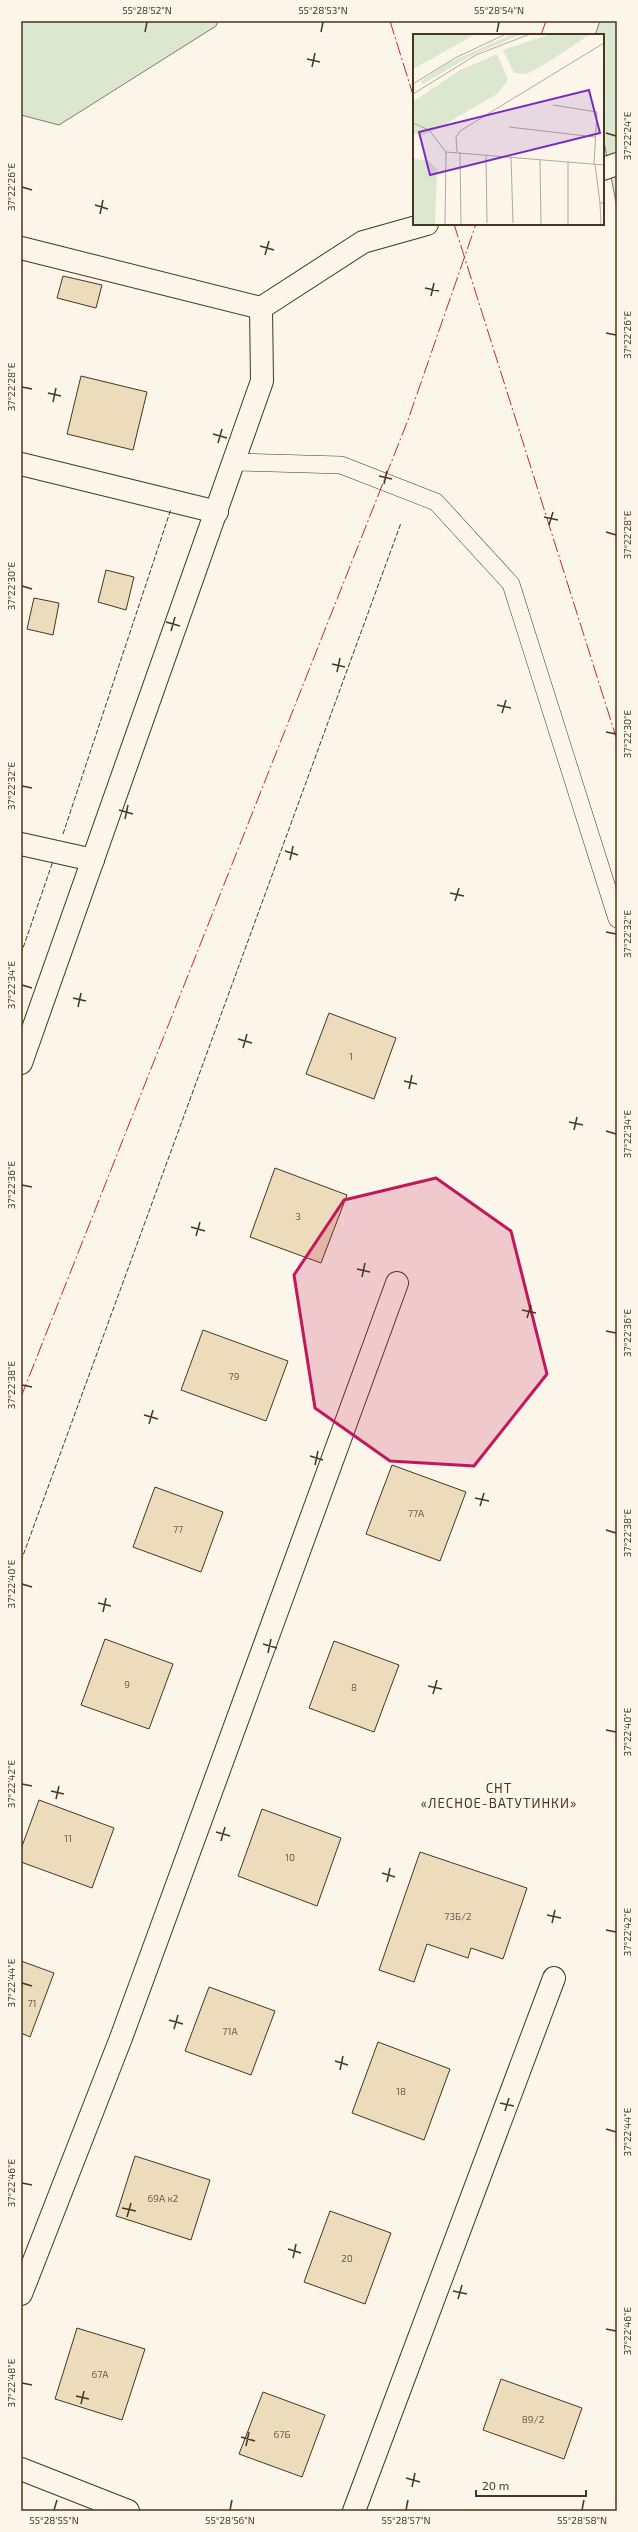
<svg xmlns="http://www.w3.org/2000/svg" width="638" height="2532" viewBox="0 0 638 2532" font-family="'Exo 2',sans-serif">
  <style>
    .green { fill: #dce7d0; stroke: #887966 }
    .building { fill: #ecdcbc; stroke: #4a3520 }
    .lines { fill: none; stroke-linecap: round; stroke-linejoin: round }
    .lane-casing { stroke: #4a3520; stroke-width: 18 }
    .street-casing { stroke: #4a3520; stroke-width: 24 }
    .lane { stroke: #fbf6e9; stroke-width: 17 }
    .street { stroke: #fbf6e9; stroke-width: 22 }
    .fence { stroke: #4a3520; stroke-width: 1; stroke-dasharray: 5 2; stroke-linecap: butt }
    .power { stroke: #c62828; stroke-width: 1; stroke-dasharray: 14 3 2 3; stroke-linecap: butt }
    .marked { fill: #c2185b; fill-opacity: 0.2; stroke: #c2185b; stroke-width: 3; stroke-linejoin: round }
    .ticks { fill: none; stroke: #4a3520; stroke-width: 1.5 }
    .labels { text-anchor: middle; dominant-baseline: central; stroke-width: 3; stroke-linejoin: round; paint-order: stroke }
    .number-label { font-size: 10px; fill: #725f47 }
    .neighbourhood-label { font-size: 13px; letter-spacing: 1px; fill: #4a3520; stroke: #fbf6e9 }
    .inset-road { fill: none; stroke: #b4a999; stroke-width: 1 }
    .view { fill: #7b2cbf; fill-opacity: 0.15; stroke: #7b2cbf; stroke-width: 2 }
    .inset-edge { fill: none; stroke: #4a3520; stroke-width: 2 }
    .neatline { fill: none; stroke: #4a3520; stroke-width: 1.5 }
    .ticks-label { font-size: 10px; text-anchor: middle; fill: #4a3520 }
  </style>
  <rect width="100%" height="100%" fill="#fbf6e9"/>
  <!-- green -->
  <g class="green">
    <path d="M 21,21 L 218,21 L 216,26 L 59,125 L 21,115 Z"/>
    <path d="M 600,21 L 617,21 L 617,207 L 603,137 L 603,35 L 595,35 Z"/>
  </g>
  <!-- building -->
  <g class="building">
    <path d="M 63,276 L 102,285 L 96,308 L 57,298 Z"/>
    <path d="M 81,376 L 147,392 L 133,450 L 67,434 Z"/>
    <path d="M 106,570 L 134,577 L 126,610 L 98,602 Z"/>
    <path d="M 34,598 L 59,603 L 53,635 L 27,629 Z"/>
    <path d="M 329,1013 L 396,1038 L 374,1099 L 306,1074 Z"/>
    <path d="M 275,1168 L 347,1195 L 321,1263 L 250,1237 Z"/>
    <path d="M 203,1330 L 288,1361 L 266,1421 L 181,1390 Z"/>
    <path d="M 392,1465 L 466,1492 L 440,1561 L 366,1534 Z"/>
    <path d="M 155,1487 L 223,1512 L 201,1572 L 133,1547 Z"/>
    <path d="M 105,1639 L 173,1664 L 149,1729 L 81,1705 Z"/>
    <path d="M 334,1641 L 399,1665 L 374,1732 L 309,1708 Z"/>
    <path d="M 39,1800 L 114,1828 L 92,1888 L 21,1862 L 21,1849 Z"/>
    <path d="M 262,1809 L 341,1838 L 317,1906 L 238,1876 Z"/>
    <path d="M 420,1852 L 527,1888 L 503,1959 L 471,1948 L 468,1958 L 427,1944 L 414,1982 L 379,1970 Z"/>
    <path d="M 21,1961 L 54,1973 L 30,2037 L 21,2033 Z"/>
    <path d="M 209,1987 L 275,2011 L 251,2075 L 185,2051 Z"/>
    <path d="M 378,2042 L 450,2069 L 424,2140 L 352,2113 Z"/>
    <path d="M 135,2156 L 210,2180 L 191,2240 L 116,2216 Z"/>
    <path d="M 330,2211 L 391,2233 L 365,2304 L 304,2282 Z"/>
    <path d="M 77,2328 L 145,2349 L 122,2420 L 55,2399 Z"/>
    <path d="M 501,2379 L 582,2408 L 564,2459 L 483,2430 Z"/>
    <path d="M 263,2392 L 325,2415 L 302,2477 L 239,2454 Z"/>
  </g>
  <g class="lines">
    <defs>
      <path id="lane" d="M 234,462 L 341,465 L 436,502 L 511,584 L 617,919"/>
      <g id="street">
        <path d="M 603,169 L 617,164"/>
        <path d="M 21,248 L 261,308"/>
        <path d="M 21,464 L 217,512"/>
        <path d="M 21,844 L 93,860"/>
        <path d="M 21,1063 L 262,381 L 261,308 L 363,242 L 427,224"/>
        <path d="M 21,2294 L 121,2038 L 397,1283"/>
        <path d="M 21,2469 L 128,2511"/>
        <path d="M 354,2511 L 554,1978"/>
      </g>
    </defs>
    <!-- lane casing -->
    <use href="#lane" class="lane-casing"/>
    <!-- street casing -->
    <use href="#street" class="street-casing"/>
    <!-- lane -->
    <use href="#lane" class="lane"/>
    <!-- street -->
    <use href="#street" class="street"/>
    <!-- fence -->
    <g class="fence">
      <path d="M 63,834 L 171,509"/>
      <path d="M 21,954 L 53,861"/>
      <path d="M 21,1561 L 401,523"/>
    </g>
    <!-- power -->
    <g class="power">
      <path d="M 390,21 L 414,98"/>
      <path d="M 541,35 L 546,21"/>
      <path d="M 454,224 L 617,740"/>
      <path d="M 21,1397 L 408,420 L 476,224"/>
    </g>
  </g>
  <!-- marked area -->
  <path class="marked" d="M 436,1178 L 511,1231 L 547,1374 L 474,1466 L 390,1461 L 315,1408 L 294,1275 L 344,1200 Z"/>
  <!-- ticks -->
  <path class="ticks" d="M 145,32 L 147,22M 321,32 L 323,22M 497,32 L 499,22M 307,59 L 320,62M 312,67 L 315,53M 606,133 L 616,136M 22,187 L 32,190M 95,205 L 108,209M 100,214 L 103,200M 260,246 L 274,250M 265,255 L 269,241M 425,288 L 439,291M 431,296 L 434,283M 606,333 L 616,335M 22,387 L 32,389M 48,393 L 61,396M 53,402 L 56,388M 213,434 L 227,438M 218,443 L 222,429M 379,476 L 392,479M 384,484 L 387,471M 544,517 L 558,520M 549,525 L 553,512M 606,532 L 616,535M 22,586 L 32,589M 166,622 L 180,626M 171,631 L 175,617M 332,664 L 345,667M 337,672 L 340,658M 497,705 L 511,708M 502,713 L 506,700M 606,732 L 616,734M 22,786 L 32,788M 119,810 L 133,814M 125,819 L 128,805M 285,851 L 298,855M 290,860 L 293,846M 450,893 L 464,896M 455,901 L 459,888M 606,932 L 616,934M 22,985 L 32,988M 73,998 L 86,1001M 78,1007 L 81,993M 238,1039 L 252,1043M 243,1048 L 247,1034M 404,1081 L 417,1084M 409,1089 L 412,1075M 569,1122 L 583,1125M 574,1130 L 577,1117M 606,1131 L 616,1134M 22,1185 L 32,1187M 191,1227 L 205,1231M 196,1236 L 200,1222M 357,1269 L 370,1272M 362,1277 L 365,1263M 522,1310 L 536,1313M 527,1318 L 531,1305M 606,1331 L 616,1333M 22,1385 L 32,1387M 144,1415 L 158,1419M 149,1424 L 153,1410M 310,1456 L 323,1460M 315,1465 L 318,1451M 475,1498 L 489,1501M 480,1506 L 484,1493M 606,1530 L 616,1533M 22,1584 L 32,1587M 98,1603 L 111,1606M 103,1612 L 106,1598M 263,1644 L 277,1648M 268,1653 L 271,1639M 428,1686 L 442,1689M 433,1694 L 437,1680M 606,1730 L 616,1732M 22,1784 L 32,1786M 51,1791 L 64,1794M 56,1799 L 59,1786M 216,1832 L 230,1836M 221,1841 L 225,1827M 382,1873 L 395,1877M 387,1882 L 390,1868M 547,1915 L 561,1918M 552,1923 L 555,1910M 606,1930 L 616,1932M 22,1983 L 32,1986M 169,2020 L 183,2024M 174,2029 L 178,2015M 335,2061 L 348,2065M 340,2070 L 343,2056M 500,2103 L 514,2106M 505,2111 L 509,2098M 606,2129 L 616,2132M 22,2183 L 32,2185M 122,2208 L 136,2211M 127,2217 L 131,2203M 288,2249 L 301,2253M 293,2258 L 296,2244M 453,2291 L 467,2294M 458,2299 L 462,2285M 606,2329 L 616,2331M 22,2383 L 32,2385M 76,2396 L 89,2399M 81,2404 L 84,2391M 241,2437 L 255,2441M 246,2446 L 249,2432M 406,2478 L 420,2482M 412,2487 L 415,2473M 54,2510 L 57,2500M 230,2510 L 232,2500M 406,2510 L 408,2500M 582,2510 L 584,2500"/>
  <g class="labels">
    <!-- number labels -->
    <g class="number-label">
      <text x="351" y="1056">1</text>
      <text x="298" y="1216">3</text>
      <text x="234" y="1376">79</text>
      <text x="416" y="1513">77А</text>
      <text x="178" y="1529">77</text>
      <text x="127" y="1684">9</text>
      <text x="354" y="1687">8</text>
      <text x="68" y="1838">11</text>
      <text x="290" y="1857">10</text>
      <text x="458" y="1916">73Б/2</text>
      <text x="32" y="2003">71</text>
      <text x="230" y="2031">71А</text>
      <text x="401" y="2091">18</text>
      <text x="163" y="2198">69А к2</text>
      <text x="347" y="2258">20</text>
      <text x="100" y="2374">67А</text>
      <text x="533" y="2419">89/2</text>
      <text x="282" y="2434">67Б</text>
    </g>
    <!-- neighbourhood labels -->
    <g class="neighbourhood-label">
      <text x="499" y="1788">СНТ<tspan x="499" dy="15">«ЛЕСНОЕ-ВАТУТИНКИ»</tspan></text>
    </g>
  </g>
  <!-- overview -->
  <g transform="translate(413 34)">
    <rect width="191" height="191" fill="#fbf6e9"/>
    <path d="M 0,0 L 63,0 L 0,35 ZM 99,0 L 109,0 L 56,23 L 10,50 L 8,47 L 35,29 ZM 138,0 L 178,0 L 129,32 L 113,40 L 101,39 L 90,16 ZM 84,20 L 95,46 L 84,60 L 29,92 L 11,101 L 0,100 L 0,68 L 47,36 ZM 0,125 L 15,126 L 24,135 L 22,191 L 0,191 Z" fill="#dce7d0"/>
    <path class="inset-road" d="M 0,50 L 42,24 L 93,0M 0,60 L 63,21 L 117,0M 140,71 L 184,78 L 181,130M 0,89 L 16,96 L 33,118 L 191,131M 96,93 L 182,103M 44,118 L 43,103 L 47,97 L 191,9M 47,118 L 48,191M 73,121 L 74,189M 98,123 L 100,189M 127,126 L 128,191M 155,128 L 155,191M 182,130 L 187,169M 32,191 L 33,118M 188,191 L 187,169 L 191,169"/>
    <path class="view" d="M 176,56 L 187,99 L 17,141 L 6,98 Z"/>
    <rect width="191" height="191" class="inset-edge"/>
  </g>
  <!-- border -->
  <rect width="638" height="2532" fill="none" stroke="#fbf6e9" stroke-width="44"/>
  <!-- scale -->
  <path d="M476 2490v6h110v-6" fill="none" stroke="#4a3520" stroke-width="2"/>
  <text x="482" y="2490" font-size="12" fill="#4a3520" stroke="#fbf6e9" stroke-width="3" paint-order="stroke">20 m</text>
  <rect x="22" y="22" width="594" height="2488" class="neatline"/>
  <g class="ticks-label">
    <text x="147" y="14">55°28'52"N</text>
    <text x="323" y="14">55°28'53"N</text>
    <text x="499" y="14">55°28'54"N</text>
    <text transform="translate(627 136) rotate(-90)" y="4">37°22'24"E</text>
    <text transform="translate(11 187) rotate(-90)" y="4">37°22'26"E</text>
    <text transform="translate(627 335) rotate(-90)" y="4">37°22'26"E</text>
    <text transform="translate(11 387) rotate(-90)" y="4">37°22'28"E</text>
    <text transform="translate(627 535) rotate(-90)" y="4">37°22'28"E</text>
    <text transform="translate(11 586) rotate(-90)" y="4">37°22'30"E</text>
    <text transform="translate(627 734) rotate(-90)" y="4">37°22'30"E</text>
    <text transform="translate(11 786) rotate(-90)" y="4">37°22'32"E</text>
    <text transform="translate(627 934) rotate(-90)" y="4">37°22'32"E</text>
    <text transform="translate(11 985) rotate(-90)" y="4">37°22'34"E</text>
    <text transform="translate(627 1134) rotate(-90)" y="4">37°22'34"E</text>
    <text transform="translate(11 1185) rotate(-90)" y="4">37°22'36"E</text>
    <text transform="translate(627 1333) rotate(-90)" y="4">37°22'36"E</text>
    <text transform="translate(11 1385) rotate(-90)" y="4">37°22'38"E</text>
    <text transform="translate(627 1533) rotate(-90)" y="4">37°22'38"E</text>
    <text transform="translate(11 1584) rotate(-90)" y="4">37°22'40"E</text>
    <text transform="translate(627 1732) rotate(-90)" y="4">37°22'40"E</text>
    <text transform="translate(11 1784) rotate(-90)" y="4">37°22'42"E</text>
    <text transform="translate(627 1932) rotate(-90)" y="4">37°22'42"E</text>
    <text transform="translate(11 1983) rotate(-90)" y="4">37°22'44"E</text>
    <text transform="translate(627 2132) rotate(-90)" y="4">37°22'44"E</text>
    <text transform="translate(11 2183) rotate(-90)" y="4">37°22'46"E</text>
    <text transform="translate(627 2331) rotate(-90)" y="4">37°22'46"E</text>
    <text transform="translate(11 2383) rotate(-90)" y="4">37°22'48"E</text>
    <text x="54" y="2524">55°28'55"N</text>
    <text x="230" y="2524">55°28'56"N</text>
    <text x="406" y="2524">55°28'57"N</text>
    <text x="582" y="2524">55°28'58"N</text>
  </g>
</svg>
